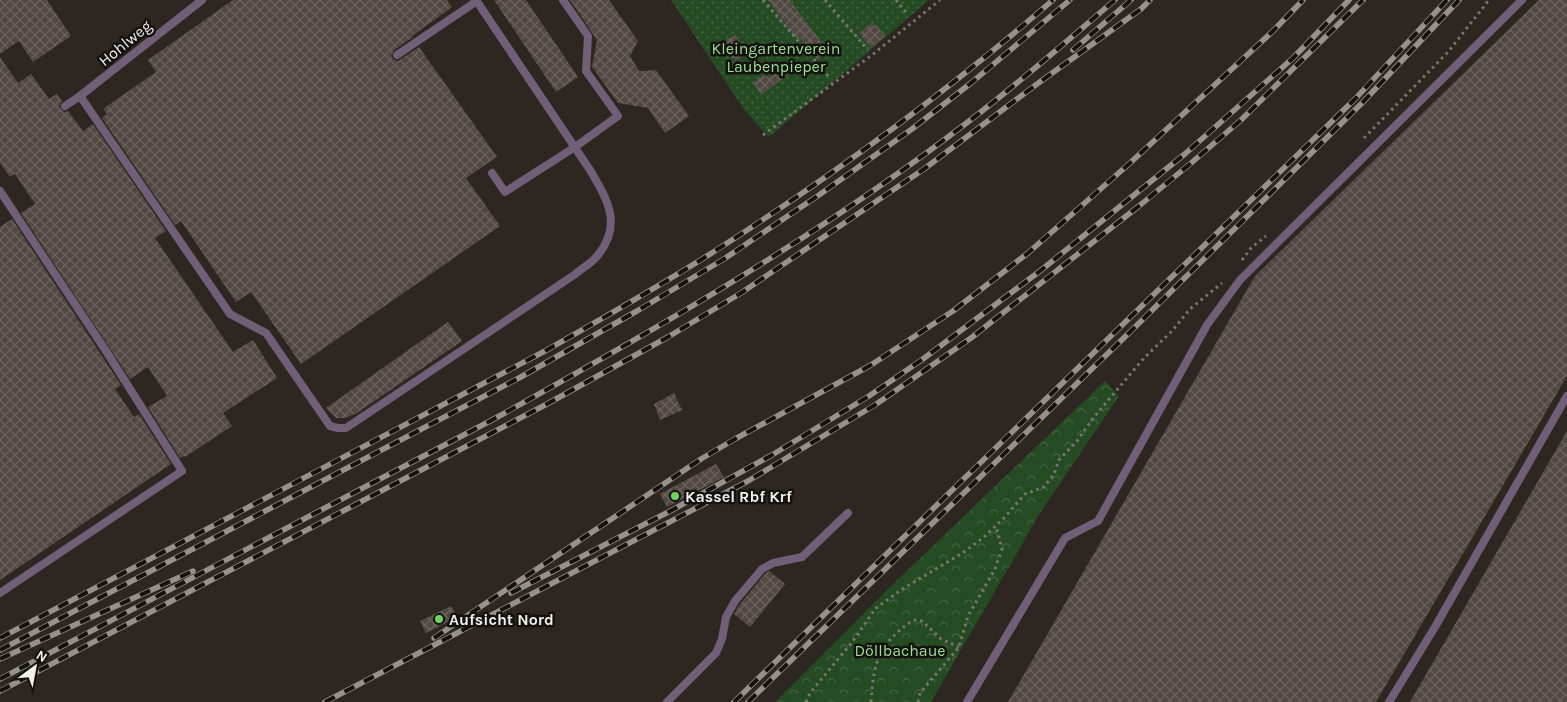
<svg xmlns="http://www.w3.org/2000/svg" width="1567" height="702" viewBox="0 0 1567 702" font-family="Karla,sans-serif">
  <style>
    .park { fill: url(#park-crowns) }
    .garden { fill: url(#garden-dots) }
    .building { fill: url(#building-cross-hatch) }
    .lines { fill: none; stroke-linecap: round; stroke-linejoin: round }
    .path { stroke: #7c7670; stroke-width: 3; stroke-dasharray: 2.5 4; stroke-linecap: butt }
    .service { stroke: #705f77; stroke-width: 8 }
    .rail-casing { stroke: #96918b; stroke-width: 5.5 }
    .rail { stroke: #14110e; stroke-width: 4; stroke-dasharray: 11; stroke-linecap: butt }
    .poi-dot { fill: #70d35f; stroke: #14110e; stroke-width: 2 }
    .labels { text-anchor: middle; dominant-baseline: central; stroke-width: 5; stroke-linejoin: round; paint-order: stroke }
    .street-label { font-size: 16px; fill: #f4f0eb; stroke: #14110e }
    .park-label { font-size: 16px; fill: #99de93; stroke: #14110e }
    .poi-label { font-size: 16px; font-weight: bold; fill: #f4f0eb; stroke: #14110e; text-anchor: start }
  </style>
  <defs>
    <pattern id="park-crowns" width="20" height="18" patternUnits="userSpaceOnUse" patternTransform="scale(1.25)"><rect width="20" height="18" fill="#244b22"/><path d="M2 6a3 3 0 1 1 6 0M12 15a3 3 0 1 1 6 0" fill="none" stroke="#446542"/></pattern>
    <pattern id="garden-dots" width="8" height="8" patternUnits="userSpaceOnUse" patternTransform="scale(1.25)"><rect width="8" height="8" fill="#244b22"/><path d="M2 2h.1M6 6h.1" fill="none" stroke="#446542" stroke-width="1.8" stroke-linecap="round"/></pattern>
    <pattern id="building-cross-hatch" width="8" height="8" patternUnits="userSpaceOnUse" patternTransform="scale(1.25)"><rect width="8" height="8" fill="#504841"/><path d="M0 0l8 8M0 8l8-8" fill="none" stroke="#6a635d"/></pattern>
  </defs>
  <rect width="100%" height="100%" fill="#2e2721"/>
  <!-- park -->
  <path class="park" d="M 1105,381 L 1119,396 L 1040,513 L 931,702 L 775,702 L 891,586 Z"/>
  <!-- garden -->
  <path class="garden" d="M 671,0 L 929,0 L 769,137 L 745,111 Z"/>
  <!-- building -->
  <g class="building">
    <path d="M 0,0 L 47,0 L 71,36 L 33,62 L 19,41 L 0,54 Z"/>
    <path d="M 233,0 L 447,0 L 452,7 L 412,36 L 413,37 L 394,50 L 391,56 L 394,60 L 398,61 L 419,47 L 497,157 L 466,178 L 500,226 L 301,364 L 251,292 L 236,302 L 181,221 L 175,225 L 102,118 L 107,114 L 103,109 L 156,72 L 148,60 Z"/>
    <path d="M 494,0 L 526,0 L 578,77 L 556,92 Z"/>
    <path d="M 570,0 L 609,0 L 638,41 L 630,56 L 639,71 L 656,70 L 689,116 L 665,133 L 648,108 L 618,103 L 592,67 L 597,40 Z"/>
    <path d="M 768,0 L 790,0 L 828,51 L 817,60 L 800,38 L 798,40 Z"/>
    <path d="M 1539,0 L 1567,0 L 1567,376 L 1376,702 L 1008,702 L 1255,276 Z"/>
    <path d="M 871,23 L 875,26 L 876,25 L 885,36 L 871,48 L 859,33 Z"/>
    <path d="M 735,35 L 747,53 L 735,62 L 722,43 Z"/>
    <path d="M 0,57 L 18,83 L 31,74 L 49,99 L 57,94 L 62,101 L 59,106 L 61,109 L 65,112 L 68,111 L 83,131 L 93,124 L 166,231 L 155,238 L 233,352 L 253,340 L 277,378 L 223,413 L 232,426 L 185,457 L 184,456 L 180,458 L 148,407 L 167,396 L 148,367 L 130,379 L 21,213 L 35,204 L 15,174 L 10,177 L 0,163 Z"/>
    <path d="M 793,69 L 794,70 L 761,95 L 753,82 L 764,75 L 766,77 Z"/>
    <path d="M 12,219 L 121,385 L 115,389 L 134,417 L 139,414 L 171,464 L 0,580 L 0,227 Z"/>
    <path d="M 448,322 L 462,341 L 357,413 L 345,418 L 336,418 L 326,408 Z"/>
    <path d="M 674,393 L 682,410 L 660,420 L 654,404 Z"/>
    <path d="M 1567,431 L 1567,702 L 1410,702 Z"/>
    <path d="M 716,464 L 724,477 L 667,507 L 660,494 Z"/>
    <path d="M 769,571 L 785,584 L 750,627 L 734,614 L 740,604 L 766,573 Z"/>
    <path d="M 451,606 L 458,617 L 426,633 L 420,621 Z"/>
  </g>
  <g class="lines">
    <!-- path -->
    <g class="path">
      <path d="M 763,0 L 830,78"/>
      <path d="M 825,0 L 868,50"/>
      <path d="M 896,0 L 907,14"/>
      <path d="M 763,135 L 872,55 L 940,0"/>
      <path d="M 1364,138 L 1448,52 L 1489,0"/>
      <path d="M 1242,260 L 1251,248 L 1266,236"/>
      <path d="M 806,702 L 810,693 L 853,641 L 875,609 L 901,590 L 964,552 L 984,537 L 1004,518 L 1025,494 L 1044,487 L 1054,474 L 1059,460 L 1077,441 L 1094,417 L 1144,358 L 1172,331 L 1190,309 L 1222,283"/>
      <path d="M 871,702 C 874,660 878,645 913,620 L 922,621 L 941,639 L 959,647"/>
      <path d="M 918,702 L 920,693 L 959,647 L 968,616 L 995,569 L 1002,549 L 996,526"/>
    </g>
    <!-- service -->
    <g class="service">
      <path d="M 397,55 L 477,1"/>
      <path d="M 80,96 L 230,314 L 266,333 L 330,426 L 338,428 L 346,428 L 574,275 C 581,269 592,263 598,255 C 623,224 607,199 590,170 L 476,0"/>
      <path d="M 65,106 L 80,96 L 202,0"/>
      <path d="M 492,173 L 505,192 L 575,147 L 618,116 L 586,71 L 588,36 L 563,0"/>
      <path d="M 0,191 L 106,351 L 182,471 L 0,593"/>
      <path d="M 667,702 L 716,653 L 722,639 L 726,617 L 735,601 L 762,569 L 773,563 L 802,557 L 848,513"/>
      <path d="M 967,702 L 1065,538 L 1098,521 L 1207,325 L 1240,280 L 1522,0"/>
      <path d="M 1389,702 L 1435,627 L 1567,396"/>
    </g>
    <defs>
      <g id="rail">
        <path d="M 1073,50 L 1131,0"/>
        <path d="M 511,593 L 674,509 L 772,455 L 869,396 L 923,359 L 1040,271 L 1186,153 L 1293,58 L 1349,0"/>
        <path d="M 0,638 L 545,351 C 603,318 662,285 718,249 C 835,174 948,91 1053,0"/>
        <path d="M 434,638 L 701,459 L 735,439 L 871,365 L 953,311 L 1028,253 L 1130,163 L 1273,31 L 1303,0"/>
        <path d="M 0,650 L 519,378 L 637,311 L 724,259 L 819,195 L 912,129 L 971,83 L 1070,0"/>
        <path d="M 0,659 L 193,571"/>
        <path d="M 0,679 L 492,420 C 648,334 805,244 948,137 C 1006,94 1060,47 1115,0"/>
        <path d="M 0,691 L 547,404 L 668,337 L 741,293 L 924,169 L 1037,84 L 1141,9 L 1150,0"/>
        <path d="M 325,702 L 748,481 L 875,405 L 971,338 L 1139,206 L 1190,164 L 1241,120 L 1363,0"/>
        <path d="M 734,702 L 1356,98 L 1447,0"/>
        <path d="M 748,702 L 1131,331 L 1363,102 L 1459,0"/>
      </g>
    </defs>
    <!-- rail casing -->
    <use href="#rail" class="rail-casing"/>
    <!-- rail -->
    <use href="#rail" class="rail"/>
  </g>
  <!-- markers -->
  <g class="poi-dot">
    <circle cx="675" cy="496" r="5"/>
    <circle cx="439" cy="619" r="5"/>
  </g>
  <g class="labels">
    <!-- street labels -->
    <g class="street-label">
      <text transform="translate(125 43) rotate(-39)">Hohlweg</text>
    </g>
    <!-- park labels -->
    <g class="park-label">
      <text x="776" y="48">Kleingartenverein<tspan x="776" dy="18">Laubenpieper</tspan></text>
      <text x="900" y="650">Döllbachaue</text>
    </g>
    <!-- poi labels -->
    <g class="poi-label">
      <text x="685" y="496">Kassel Rbf Krf</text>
      <text x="449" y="619">Aufsicht Nord</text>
    </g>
  </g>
  <!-- north arrow -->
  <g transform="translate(35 667) rotate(32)" stroke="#14110e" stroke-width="4" paint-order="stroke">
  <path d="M0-4L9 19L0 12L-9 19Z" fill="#f4f0eb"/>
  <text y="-8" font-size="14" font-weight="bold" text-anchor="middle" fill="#f4f0eb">N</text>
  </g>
</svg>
